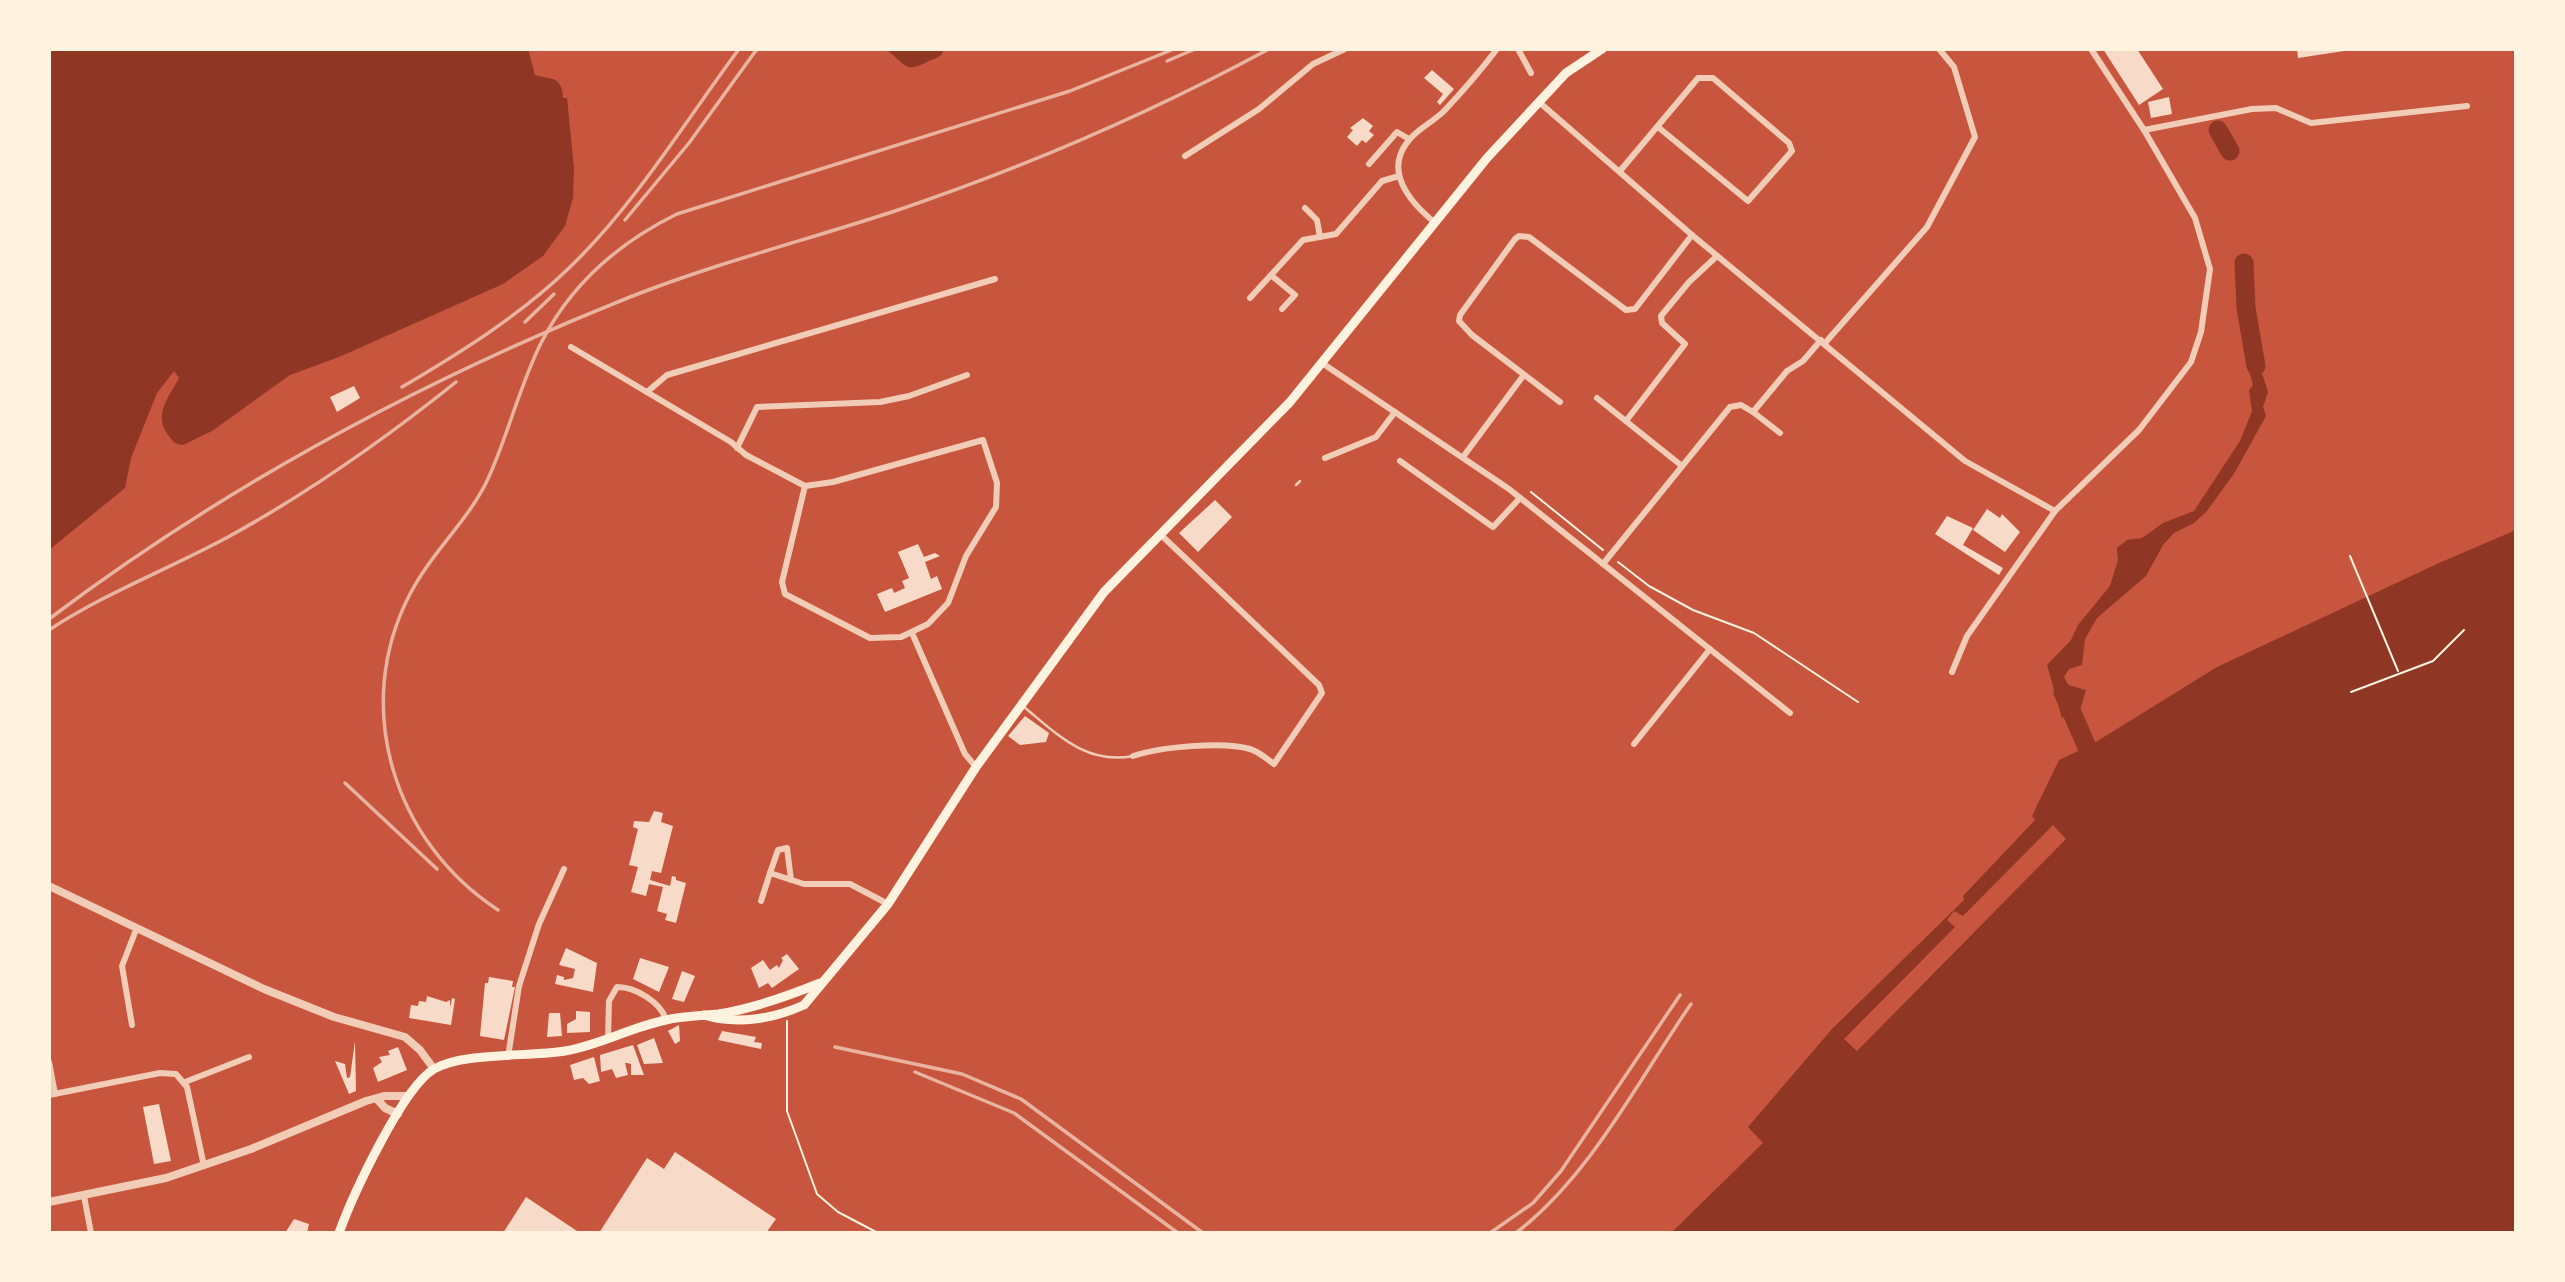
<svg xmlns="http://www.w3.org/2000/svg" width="2565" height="1282" viewBox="0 0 2565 1282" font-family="'Work Sans',sans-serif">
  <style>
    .water { fill: #8f3625 }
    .pier { fill: #c8553d }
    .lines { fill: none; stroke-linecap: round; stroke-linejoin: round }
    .river { stroke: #8f3625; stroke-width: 19 }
    .building { fill: #f7dbc8 }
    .path { stroke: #fff3e0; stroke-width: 2 }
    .service { stroke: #f1ccb7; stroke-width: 2.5 }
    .minor { stroke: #f1ccb7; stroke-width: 6 }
    .tertiary { stroke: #f1ccb7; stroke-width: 8 }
    .secondary { stroke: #fff3e0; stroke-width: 9 }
    .rail { stroke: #e9b49f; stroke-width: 3.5 }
  </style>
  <rect width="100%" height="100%" fill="#c8553d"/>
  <!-- water -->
  <g class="water">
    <path d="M 49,49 L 528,49 L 535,75 C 551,80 562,75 563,98 L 567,98 L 574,168 L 573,198 L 565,226 L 543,256 L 503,284 L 339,357 L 290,375 L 212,431 L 183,445 C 175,444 173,442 169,436 C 152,416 169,397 179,378 L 174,371 L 157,393 L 131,458 L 125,488 L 49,550 Z"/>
    <path d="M 886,49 L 944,49 C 941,57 939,57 931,60 C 905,73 909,68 886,49 Z"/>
    <path d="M 2247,340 L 2257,343 L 2256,354 L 2268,392 L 2263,407 L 2266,416 L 2235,472 L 2207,511 L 2194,523 L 2174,533 L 2163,545 L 2146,576 L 2097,618 L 2085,639 L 2082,665 L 2069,669 L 2064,677 L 2068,685 L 2086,690 L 2080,710 L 2062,718 L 2047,665 L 2071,640 L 2078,625 L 2110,586 L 2118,560 L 2117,548 L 2127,540 L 2142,538 L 2163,523 L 2194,511 L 2240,441 L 2252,411 L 2249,390 L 2253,385 L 2245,356 Z"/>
    <path d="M 2516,530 L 2516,1233 L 1671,1233 L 1763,1143 L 1748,1127 L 1832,1029 L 1964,900 L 1963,896 L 2035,820 L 2032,816 L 2059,760 L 2091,745 L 2217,667 L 2439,563 Z"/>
  </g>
  <!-- pier -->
  <path class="pier" d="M 2053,825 L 2066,839 L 1857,1051 L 1844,1039 L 1955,927 L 1947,920 L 1954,911 L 1963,916 Z"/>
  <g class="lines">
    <!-- river -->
    <g class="river">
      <path d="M 2218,130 L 2230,151"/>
      <path d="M 2244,263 L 2246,308 L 2256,366"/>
      <path d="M 2063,692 L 2097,770"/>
    </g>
  </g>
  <!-- building -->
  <g class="building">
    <path d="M 2103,49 L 2137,49 L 2163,89 L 2139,105 Z"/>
    <path d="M 2297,49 L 2344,49 L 2344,51 L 2298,58 Z"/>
    <path d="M 1432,70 L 1454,89 L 1440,105 L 1437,102 L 1443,94 L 1424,78 Z"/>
    <path d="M 2169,97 L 2172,114 L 2151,118 L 2148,102 Z"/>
    <path d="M 1363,118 L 1373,126 L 1369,131 L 1374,135 L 1366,143 L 1362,140 L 1357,146 L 1347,137 L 1353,130 L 1350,128 Z"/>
    <path d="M 354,386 L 360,398 L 337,412 L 330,397 Z"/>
    <path d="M 1215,500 L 1232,517 L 1198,552 L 1179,533 Z"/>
    <path d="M 1987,509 L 2000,518 L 2002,514 L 2020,532 L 2005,552 L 1973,530 Z"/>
    <path d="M 1947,516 L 1973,528 L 1963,545 L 2003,568 L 1999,575 L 1935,534 Z"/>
    <path d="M 918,544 L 924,557 L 935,553 L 940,556 L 925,562 L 931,579 L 937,576 L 942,589 L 885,612 L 877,594 L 892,588 L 894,593 L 905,588 L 902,581 L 909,578 L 898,552 Z"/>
    <path d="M 1025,716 L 1049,733 L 1046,742 L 1020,745 L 1008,736 Z"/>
    <path d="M 654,811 L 663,813 L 661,822 L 673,826 L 661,873 L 652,871 L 650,880 L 670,886 L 672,876 L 676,877 L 676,880 L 686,883 L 676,923 L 665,920 L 667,914 L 657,911 L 663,887 L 649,884 L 646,896 L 631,892 L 638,867 L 629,865 L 638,829 L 633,827 L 634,821 L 649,822 Z"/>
    <path d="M 566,948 L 597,963 L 593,992 L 555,984 L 557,975 L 564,977 L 564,980 L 573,978 L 575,969 L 559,965 Z"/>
    <path d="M 787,954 L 799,969 L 772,988 L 768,983 L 759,988 L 751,968 L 763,960 L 770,970 L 777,965 L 779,968 L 783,960 L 781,958 Z"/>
    <path d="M 640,958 L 669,967 L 659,992 L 633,979 Z"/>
    <path d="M 682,971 L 695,976 L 684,1002 L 672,999 Z"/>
    <path d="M 489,977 L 513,981 L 512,987 L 515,987 L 504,1040 L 480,1036 L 485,983 L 488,983 Z"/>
    <path d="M 427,996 L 446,1002 L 450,1000 L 450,1008 L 452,998 L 455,999 L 451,1025 L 409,1018 L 411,1005 L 418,1006 L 419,1001 L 426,1002 Z"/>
    <path d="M 576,1011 L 590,1012 L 590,1032 L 567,1033 L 567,1024 L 576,1019 Z"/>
    <path d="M 549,1013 L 560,1013 L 562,1036 L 547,1037 Z"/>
    <path d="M 679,1025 L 680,1041 L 675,1044 L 668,1031 Z"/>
    <path d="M 722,1031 L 756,1037 L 754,1042 L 762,1043 L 761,1049 L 718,1040 Z"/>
    <path d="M 654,1038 L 663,1063 L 644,1064 L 637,1045 Z"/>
    <path d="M 355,1041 L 356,1091 L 349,1094 L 335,1061 L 345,1064 L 347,1078 L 350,1077 Z"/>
    <path d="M 633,1045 L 644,1075 L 631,1075 L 631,1064 L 627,1063 L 625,1063 L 628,1075 L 616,1078 L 612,1069 L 601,1072 L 600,1055 Z"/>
    <path d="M 398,1047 L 407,1070 L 378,1082 L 373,1068 L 382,1062 L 379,1057 L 390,1055 L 388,1051 Z"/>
    <path d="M 594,1057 L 600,1081 L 589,1084 L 583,1078 L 574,1080 L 570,1065 Z"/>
    <path d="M 159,1104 L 171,1161 L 154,1164 L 143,1107 Z"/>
    <path d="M 675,1152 L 776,1219 L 766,1233 L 599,1233 L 647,1158 L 664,1169 Z"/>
    <path d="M 526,1197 L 580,1233 L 503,1233 Z"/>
    <path d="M 294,1219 L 309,1224 L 307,1233 L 285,1233 Z"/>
  </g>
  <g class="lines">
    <!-- path -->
    <g class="path">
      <path d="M 1531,492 L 1603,550"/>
      <path d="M 2350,556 L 2398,671"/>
      <path d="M 1618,562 L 1649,586 L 1693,610 L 1754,633 L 1858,702"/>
      <path d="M 2351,692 L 2433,661 L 2464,630"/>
      <path d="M 787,1021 L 787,1111 L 817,1194 L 838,1212 L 878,1233"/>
    </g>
    <!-- service -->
    <g class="service">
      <path d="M 1296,485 L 1300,481"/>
      <path d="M 1024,707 C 1057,734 1086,765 1133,756"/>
    </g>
    <!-- minor -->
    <g class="minor">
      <path d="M 1518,49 L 1531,73"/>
      <path d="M 1539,102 L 1692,235 L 1965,461 L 2055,511"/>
      <path d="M 2144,130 L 2252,109 L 2276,108 L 2311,123 L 2467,106"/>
      <path d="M 1185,156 L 1259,109 L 1313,64 L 1345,49"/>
      <path d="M 1369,164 L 1397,132 L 1409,139"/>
      <path d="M 1620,171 L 1698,78 L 1713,78 L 1789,143 L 1792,151 L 1748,201 L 1658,127"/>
      <path d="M 1305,208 L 1317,220 L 1320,237"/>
      <path d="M 1434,222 C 1410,202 1382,170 1410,139 C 1419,128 1433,122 1444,111 C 1462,92 1481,70 1497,49"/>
      <path d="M 1272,276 L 1295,295 L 1282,309"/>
      <path d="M 1250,298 L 1303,240 L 1336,234 L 1382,181 L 1399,176"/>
      <path d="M 1825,343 L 1927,227 L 1975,137 L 1954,67 L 1939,49"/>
      <path d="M 571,347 L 731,442 L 746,455 L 805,486"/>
      <path d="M 1322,363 L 1509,489 L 1790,713"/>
      <path d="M 647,392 L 667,375 L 995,279"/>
      <path d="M 1597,398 L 1682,466"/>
      <path d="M 1560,402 L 1472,335 L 1459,321 L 1460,315 L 1515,239 L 1519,236 L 1529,237 L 1626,310 L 1635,309 L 1692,235"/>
      <path d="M 1626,421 L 1685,344 L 1662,323 L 1661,316 L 1689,282 L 1717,256"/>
      <path d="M 1780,433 L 1753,412 L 1787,371 L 1803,361 L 1821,340"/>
      <path d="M 983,440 L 997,483 L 996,507 L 966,556 L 948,603 L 928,624 L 901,637 L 870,638 L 785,594 L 782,582 L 805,486 L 833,482 Z"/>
      <path d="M 737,448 L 757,407 L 880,402 L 909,396 L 967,375"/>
      <path d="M 1463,457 L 1523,376"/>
      <path d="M 1325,458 L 1376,437 L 1395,412"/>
      <path d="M 1400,461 L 1493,527 L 1520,498"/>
      <path d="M 1603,564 L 1730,407 L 1741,405 L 1753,412"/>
      <path d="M 912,633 L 965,754 L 976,767"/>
      <path d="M 1952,672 L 1967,636 L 2055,511 L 2139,430 L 2191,362 L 2201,332 L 2210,269 L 2195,218 L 2144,130 L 2091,49"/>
      <path d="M 1634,744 L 1710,649"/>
      <path d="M 1133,756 C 1160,747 1223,741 1250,749 C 1258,751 1267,759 1274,764 L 1322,693 L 1319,685 L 1160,534"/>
      <path d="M 770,873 L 778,850 L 787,848 L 791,880"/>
      <path d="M 761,901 L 770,873 L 804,884 L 850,884 L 888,904"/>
      <path d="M 132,1025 L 122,966 L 136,930"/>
      <path d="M 608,1039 L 609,1001 L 617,987 C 635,987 661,1002 666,1020"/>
      <path d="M 508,1057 L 519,986 L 539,924 L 564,869"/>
      <path d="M 49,1062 L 55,1094"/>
      <path d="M 185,1082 L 249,1057"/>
      <path d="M 49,1095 L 160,1073 L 176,1074 L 187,1087 L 204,1166"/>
      <path d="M 84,1196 L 91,1233"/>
    </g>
    <!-- tertiary -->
    <g class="tertiary">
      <path d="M 49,886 L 264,989 L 334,1017 L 405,1037 L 420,1050 L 434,1069"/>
      <path d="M 377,1099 L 385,1108 L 398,1114"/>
      <path d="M 49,1202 L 166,1178 L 251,1149 L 366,1101 L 384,1096 L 408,1096"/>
    </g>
    <!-- secondary -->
    <g class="secondary">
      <path d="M 704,1015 C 737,1025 773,1019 804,1005 L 888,904 L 976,767 L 1104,592 L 1290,402 L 1487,158 L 1566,73 L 1602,49"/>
      <path d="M 339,1233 C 352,1197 402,1088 434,1069 C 463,1052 529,1057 565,1051 C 600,1045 631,1027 666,1020 C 683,1016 701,1016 718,1014 C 752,1009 788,996 820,983"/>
    </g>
    <!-- rail -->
    <g class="rail">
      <path d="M 1167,61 L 1195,49"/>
      <path d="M 625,220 L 689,143 L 757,49"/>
      <path d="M 525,322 L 554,294"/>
      <path d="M 402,387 C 460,353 519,316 568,269 C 635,205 684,123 739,49"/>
      <path d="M 49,619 C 228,484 422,380 630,297 C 716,263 807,240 895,211 C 1023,168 1150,113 1269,49"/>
      <path d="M 49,630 C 105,593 169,569 228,537 C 308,493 385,439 456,382"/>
      <path d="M 345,783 L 437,869"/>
      <path d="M 498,910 C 394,842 351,707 410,594 C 431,553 467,522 487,481 C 508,436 519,387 541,343 C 571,284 620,242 677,214 L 1070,91 L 1174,49"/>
      <path d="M 835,1047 L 962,1074 L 1021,1099 L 1203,1233"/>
      <path d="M 915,1072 L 1014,1113 L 1178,1233"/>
      <path d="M 1490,1233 L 1533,1203 L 1561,1171 L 1680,995"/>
      <path d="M 1516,1233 C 1591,1175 1637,1082 1691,1004"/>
    </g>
  </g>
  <!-- border -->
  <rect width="2565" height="1282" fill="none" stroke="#fff3e0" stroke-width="102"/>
</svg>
